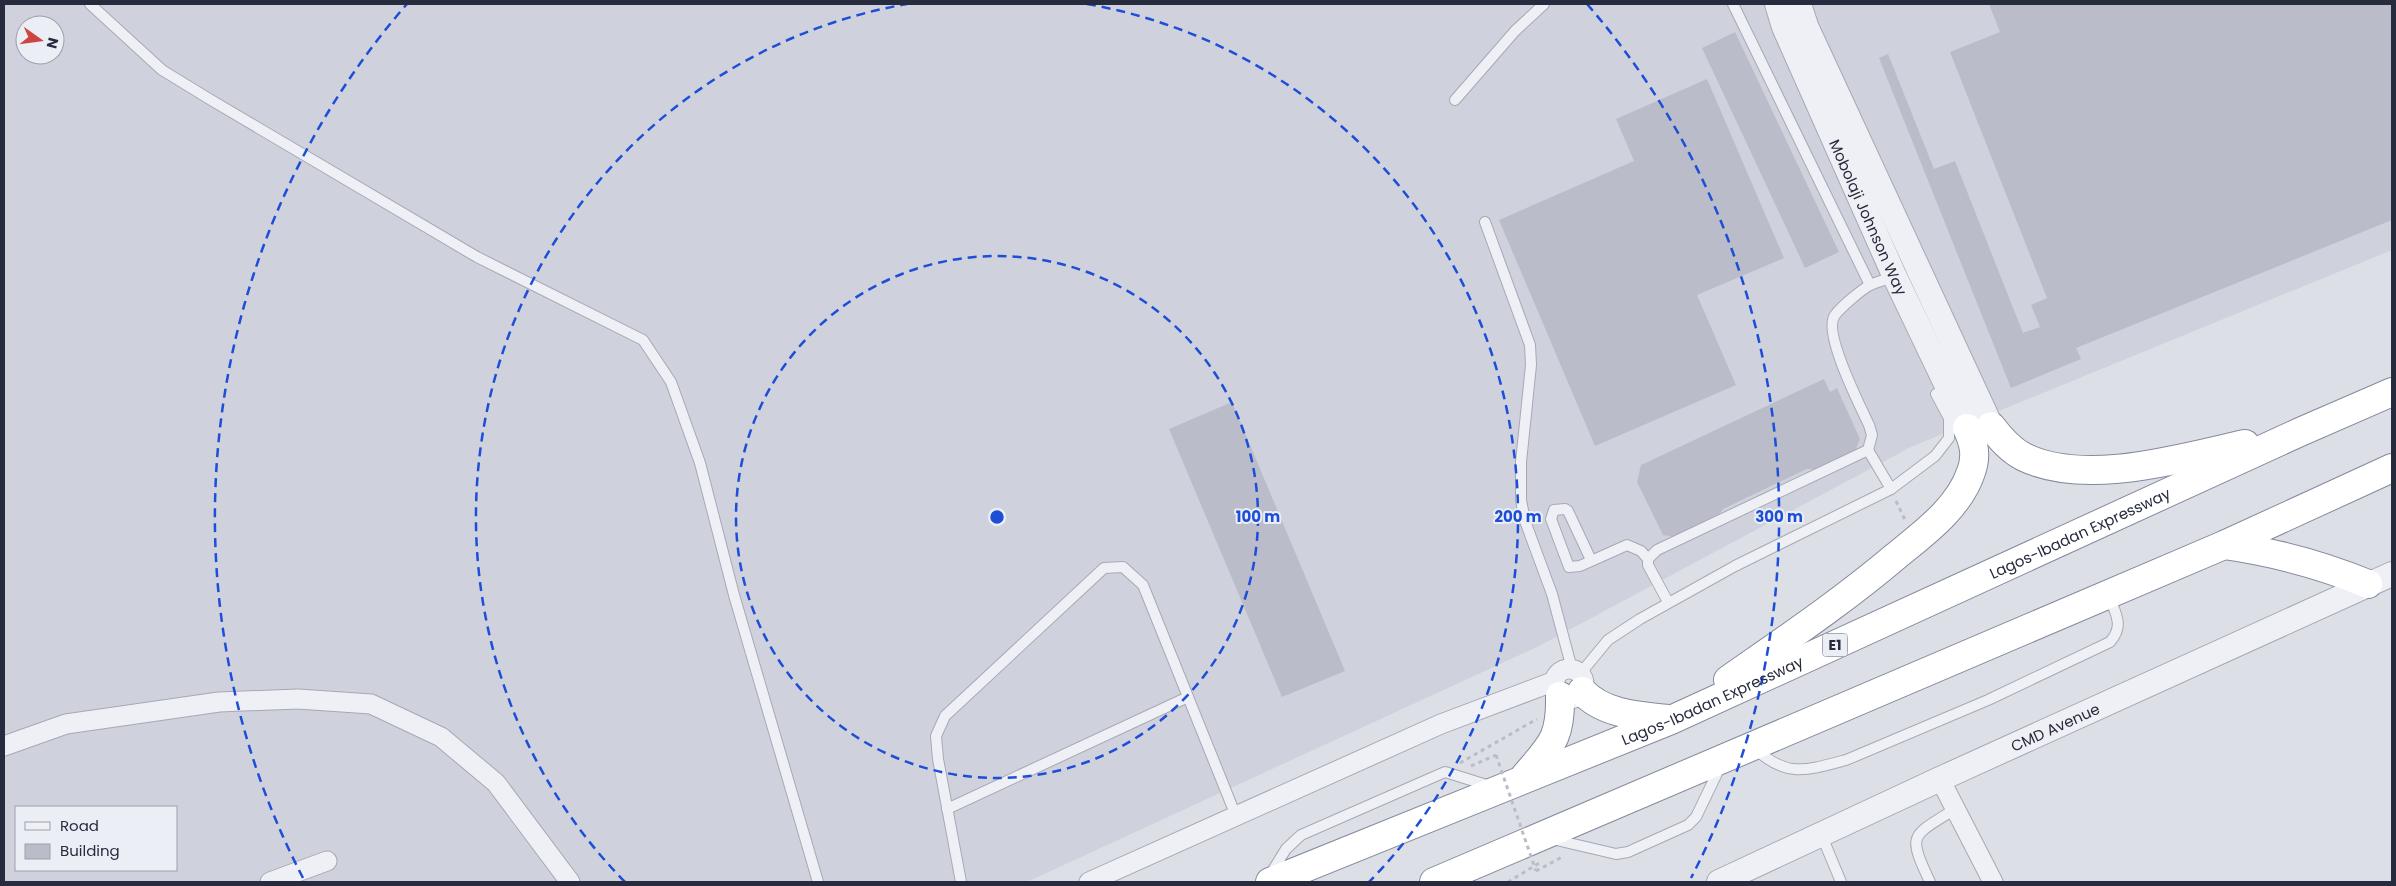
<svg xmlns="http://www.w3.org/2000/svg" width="2396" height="886" viewBox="0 0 2396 886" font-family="Poppins,sans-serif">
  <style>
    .built { fill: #cfd1dc; fill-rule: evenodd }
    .building { fill: #babdc9 }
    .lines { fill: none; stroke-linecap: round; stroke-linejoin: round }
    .service-casing { stroke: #a6a9b4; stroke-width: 12 }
    .minor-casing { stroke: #a6a9b4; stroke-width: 21 }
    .tertiary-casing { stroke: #a6a9b4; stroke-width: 26 }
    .motorway-casing { stroke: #848a9d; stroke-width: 30 }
    .path { stroke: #bbbdc5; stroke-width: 3; stroke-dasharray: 4 4; stroke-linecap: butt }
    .service { stroke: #eff0f5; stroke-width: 10 }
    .minor { stroke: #eff0f5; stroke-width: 19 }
    .tertiary { stroke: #eff0f5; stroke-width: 24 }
    .motorway { stroke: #fff; stroke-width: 28 }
    .path-bridge { stroke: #bbbdc5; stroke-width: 3; stroke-dasharray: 4 4; stroke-linecap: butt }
    .ring { fill: none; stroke: #1d4ed8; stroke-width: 2.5; stroke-dasharray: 9 6 }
    .labels { text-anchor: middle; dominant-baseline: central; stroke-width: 4; stroke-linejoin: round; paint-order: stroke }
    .shield { fill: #eceef5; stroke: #616674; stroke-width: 1 }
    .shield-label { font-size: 14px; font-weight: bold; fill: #262b3d }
    .street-label { font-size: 15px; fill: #262b3d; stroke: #eceef5 }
    .centre { fill: #1d4ed8; stroke: #eceef5; stroke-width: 2.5 }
    .ring-label { font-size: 15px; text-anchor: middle; font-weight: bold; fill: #1d4ed8; stroke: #eceef5; stroke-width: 4; stroke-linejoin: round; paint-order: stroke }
  </style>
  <rect width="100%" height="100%" fill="#dddfe7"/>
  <!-- built -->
  <path class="built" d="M 4,4 L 2392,4 L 2392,250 L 1911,447 L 1539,646 L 1027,882 L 4,882 ZM 25,25 L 55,25 L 55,55 L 25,55 ZM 16,807 L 176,807 L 176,870 L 16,870 Z"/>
  <!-- building -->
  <g class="building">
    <path d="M 1989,4 L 2392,4 L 2392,220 L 2076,348 L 2081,359 L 2011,388 L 1879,58 L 1888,54 L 1934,169 L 1955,161 L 2023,333 L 2040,327 L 2031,305 L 2047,298 L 1950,52 L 2000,32 Z"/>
    <path d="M 1735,32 L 1839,252 L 1805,268 L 1702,48 Z"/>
    <path d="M 1707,79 L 1784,258 L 1697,295 L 1736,385 L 1595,446 L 1499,220 L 1634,161 L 1616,119 Z"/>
    <path d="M 1824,379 L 1830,392 L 1837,388 L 1860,439 L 1854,454 L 1825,470 L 1807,469 L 1723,509 L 1714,521 L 1679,538 L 1663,535 L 1637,482 L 1641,465 Z"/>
    <path d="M 1232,402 L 1345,671 L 1282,697 L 1169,429 Z"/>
  </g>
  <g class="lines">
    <defs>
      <g id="service">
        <path d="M 90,4 L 162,70 L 211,100 L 477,257 L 643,340 L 671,382 L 700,463 L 734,595 L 818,882"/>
        <path d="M 1733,4 L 1870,285"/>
        <path d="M 1455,100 L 1515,31 L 1544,4"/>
        <path d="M 1485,222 L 1530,345 L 1531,365 L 1521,462 L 1521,500 L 1525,521 L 1552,594 L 1572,669"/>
        <path d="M 1868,450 L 1891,489"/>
        <path d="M 1591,560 L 1568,511 L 1565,509 L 1554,510 L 1551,519 L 1569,567 L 1580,566 L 1627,545 L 1641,551 L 1648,559"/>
        <path d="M 1668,602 L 1648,565 L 1648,559 L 1657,550 L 1868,450 L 1872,435 L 1869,425 C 1860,406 1822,331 1835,315 C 1841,307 1861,290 1870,285 C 1878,281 1885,281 1894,275"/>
        <path d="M 1580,674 L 1608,640 L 1640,619 L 1735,566 L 1891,489 L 1935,456 L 1949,438 L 1949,418 L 1936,394"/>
        <path d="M 1753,747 C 1786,778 1805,771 1846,760 L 1988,700 L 2110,642 C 2125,625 2115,614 2109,595"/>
        <path d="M 947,809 L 1188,697"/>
        <path d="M 1821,834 L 1841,882"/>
        <path d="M 1552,839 L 1616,854 L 1628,852 L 1688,825 L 1696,817 L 1721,765"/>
        <path d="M 1270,875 L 1286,849 L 1301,835 L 1445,772 L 1493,787"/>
        <path d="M 961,882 L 938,759 L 936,736 L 945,716 L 1104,568 L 1123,567 L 1143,585 L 1236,816"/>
        <path d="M 1930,882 C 1907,833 1911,837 1955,809"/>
      </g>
      <g id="minor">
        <circle cx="1569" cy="684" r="15"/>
        <path d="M 4,746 L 66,724 L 219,702 L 298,699 L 371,704 L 441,737 L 496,783 L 570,882"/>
        <path d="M 1940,779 L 1993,882"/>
        <path d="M 270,882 L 327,861"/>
        <path d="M 1089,882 L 1441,724 L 1555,681"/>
      </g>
      <g id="tertiary">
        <path id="s1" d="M 1777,4 L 1784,27 L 1894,275 L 1967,428"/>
        <path d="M 1799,4 L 1806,26 L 1991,426"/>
        <path id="s2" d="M 1719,882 L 1940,779 L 2392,574"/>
      </g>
      <g id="motorway">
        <path d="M 1991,426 C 2000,438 2010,450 2024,457 C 2086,487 2181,458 2245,444"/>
        <path d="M 2224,545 C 2273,552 2322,565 2368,584"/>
        <path d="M 1728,680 C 1785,640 1843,601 1896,556 C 1924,533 1959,508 1971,472 C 1977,456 1974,443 1967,428"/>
        <path d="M 1582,691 C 1603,714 1638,716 1668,719"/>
        <path d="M 1525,776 C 1551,745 1561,739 1560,696"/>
        <path id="s3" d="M 1270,882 L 1671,720 L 2300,432 L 2392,392"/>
        <path d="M 1434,882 L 2224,545 L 2392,468"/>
      </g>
    </defs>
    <!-- service casing -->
    <use href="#service" class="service-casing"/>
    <!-- minor casing -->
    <use href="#minor" class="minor-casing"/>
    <!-- tertiary casing -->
    <use href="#tertiary" class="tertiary-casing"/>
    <!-- motorway casing -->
    <use href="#motorway" class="motorway-casing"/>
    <!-- path -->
    <g class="path">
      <path d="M 1896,501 L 1905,520"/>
      <path d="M 1460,763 L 1537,719"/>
      <path d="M 1471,766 L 1496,755"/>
      <path d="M 1536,871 L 1564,856"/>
      <path d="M 1508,882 L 1541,862"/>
    </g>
    <!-- service -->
    <use href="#service" class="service"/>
    <!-- minor -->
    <use href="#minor" class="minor"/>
    <!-- tertiary -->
    <use href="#tertiary" class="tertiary"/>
    <!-- motorway -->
    <use href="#motorway" class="motorway"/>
    <!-- path-bridge -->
    <path class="path-bridge" d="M 1496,755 L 1536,871"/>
  </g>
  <!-- distance rings -->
  <g class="ring">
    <circle cx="997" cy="517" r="261"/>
    <path d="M625 882A521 521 0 0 1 907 4M1087 4A521 521 0 0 1 1369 882"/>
    <path d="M303 878A782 782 0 0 1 407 4M1587 4A782 782 0 0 1 1691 878"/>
  </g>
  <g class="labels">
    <!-- shield labels -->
    <rect class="shield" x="1822.5" y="633.5" width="25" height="23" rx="4"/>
    <g class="shield-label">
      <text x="1835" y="645">E1</text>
    </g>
    <!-- street labels -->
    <g class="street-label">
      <text stroke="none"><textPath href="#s1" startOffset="232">Mobolaji Johnson Way</textPath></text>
      <text stroke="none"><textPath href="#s3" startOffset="882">Lagos-Ibadan Expressway</textPath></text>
      <text stroke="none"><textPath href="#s3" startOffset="478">Lagos-Ibadan Expressway</textPath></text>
      <text stroke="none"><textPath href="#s2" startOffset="370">CMD Avenue</textPath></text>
    </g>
  </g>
  <circle cx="997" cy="517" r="8" class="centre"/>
  <g class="ring-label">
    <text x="1258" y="522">100 m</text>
    <text x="1518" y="522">200 m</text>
    <text x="1779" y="522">300 m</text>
  </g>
  <!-- border -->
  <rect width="2396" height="886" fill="none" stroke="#262b3d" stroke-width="10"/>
  <!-- legend -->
  <rect x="15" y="806" width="162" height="65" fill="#eceef5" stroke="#9da0ab"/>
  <rect x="25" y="822" width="25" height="8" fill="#eff0f5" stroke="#9da0ab"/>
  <text x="60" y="831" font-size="15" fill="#262b3d">Road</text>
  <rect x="25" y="844" width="25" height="15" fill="#babdc9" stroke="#9da0ab"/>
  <text x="60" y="856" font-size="15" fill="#262b3d">Building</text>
  <!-- north arrow -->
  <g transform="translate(40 40) rotate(104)"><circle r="24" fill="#eceef5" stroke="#9da0ab"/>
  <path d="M0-4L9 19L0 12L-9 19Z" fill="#cd4540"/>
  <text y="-8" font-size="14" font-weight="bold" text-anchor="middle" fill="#262b3d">N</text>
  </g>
</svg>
